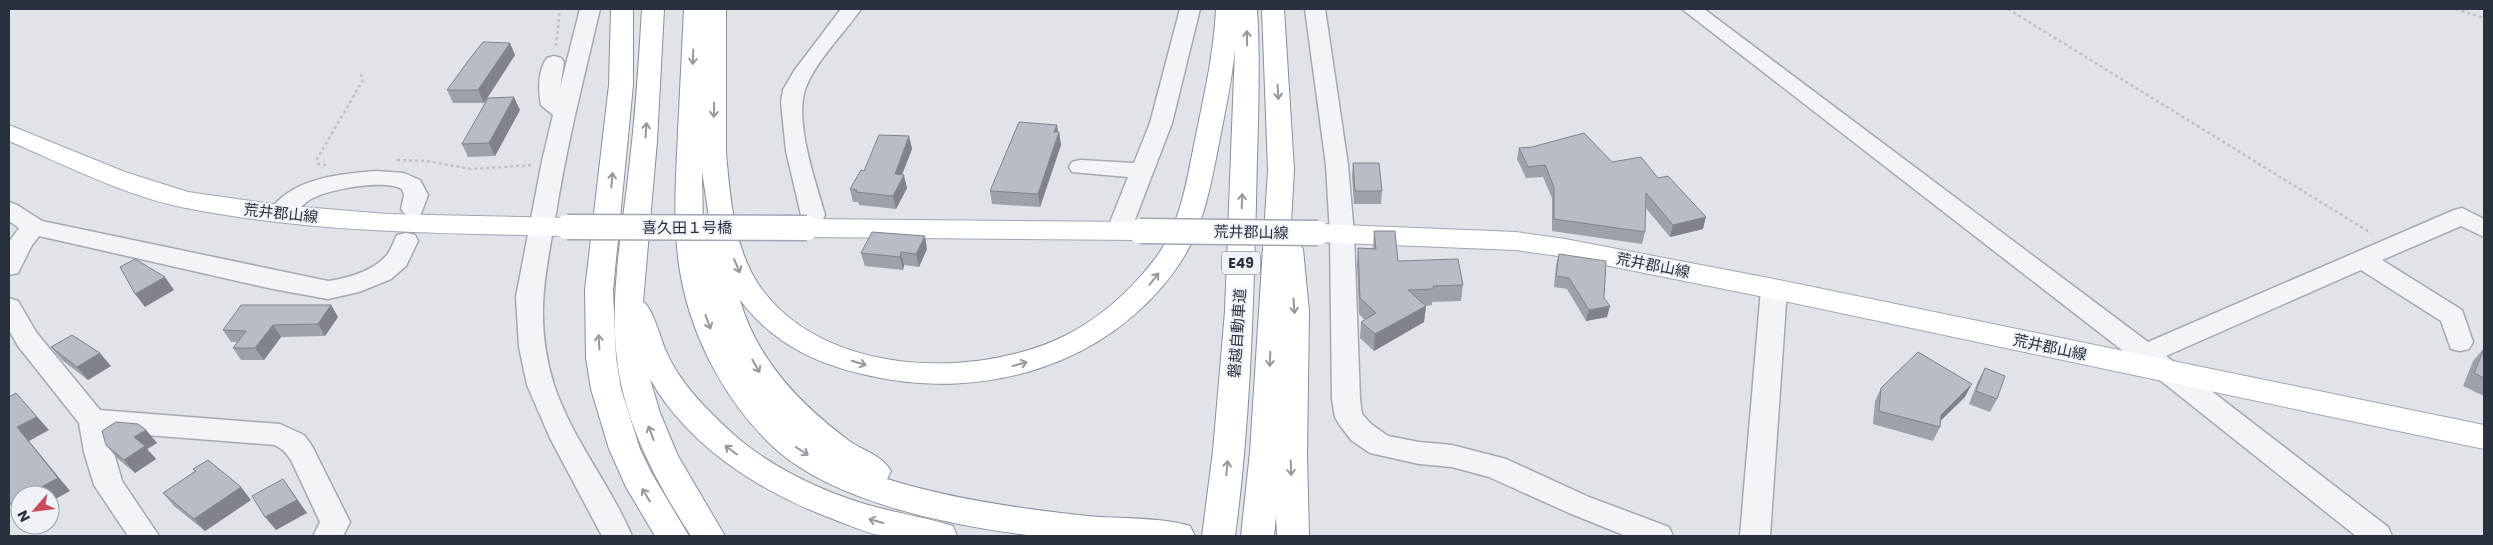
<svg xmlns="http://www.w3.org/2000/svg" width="2493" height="545" viewBox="0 0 2493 545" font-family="Poppins,'Noto Sans JP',sans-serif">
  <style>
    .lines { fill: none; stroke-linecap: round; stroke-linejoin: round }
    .minor-casing { stroke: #a5aab2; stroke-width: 3 }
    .major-casing { stroke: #9fa7b3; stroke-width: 2 }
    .highway-casing { stroke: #88909e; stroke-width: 2 }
    .path { stroke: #bec1c7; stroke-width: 2.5; stroke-dasharray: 3 3; stroke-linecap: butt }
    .minor { fill: #f2f4f7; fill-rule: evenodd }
    .major { fill: #fff; fill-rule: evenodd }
    .highway { fill: #fff; fill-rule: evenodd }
    .major-bridge-casing { stroke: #9fa7b3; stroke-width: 27; stroke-linecap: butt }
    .major-bridge { stroke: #fff; stroke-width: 24 }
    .wall { fill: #9da2a9 }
    .shaded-wall { fill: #80848a }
    .building { fill: #b7bcc5; stroke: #80848a }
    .oneway { stroke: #94989f }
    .labels { text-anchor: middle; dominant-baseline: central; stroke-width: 4; stroke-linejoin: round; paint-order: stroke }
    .shield { fill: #eff2f6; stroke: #646b76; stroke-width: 1 }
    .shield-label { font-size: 14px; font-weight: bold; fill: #29313f }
    .street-label { font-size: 15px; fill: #29313f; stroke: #eff2f6 }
  </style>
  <rect width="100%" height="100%" fill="#e0e3e8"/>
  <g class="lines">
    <defs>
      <g id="minor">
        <path d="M 580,9 L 600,9 C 584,77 567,144 556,213 C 545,276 534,321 554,385 C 572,439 610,484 632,536 L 602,536 L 550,438 L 527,385 L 519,347 L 516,297 L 542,161 L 553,115 L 541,105 C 538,90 538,70 547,58 L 554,56 L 561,58 L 564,62 L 560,88 Z"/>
        <path d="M 841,9 L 861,9 C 843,35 818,58 806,87 C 793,120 816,182 825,215 L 816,234 L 807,236 L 798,234 L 795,228 L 801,215 L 786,151 L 781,102 L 783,90 L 794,71 Z"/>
        <path d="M 1180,9 L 1200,9 L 1172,123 L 1131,230 L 1128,236 L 1119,238 L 1110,236 L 1107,230 L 1128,177 L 1072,172 L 1069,167 L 1072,162 L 1080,160 L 1134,163 L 1150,123 Z"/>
        <path d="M 1305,9 L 1325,9 L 1348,165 L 1354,234 L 1360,399 L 1362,414 L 1371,424 L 1388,436 L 1419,442 L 1452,445 L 1506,459 L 1589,497 L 1669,527 L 1673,536 L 1626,536 L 1569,513 L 1489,477 L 1452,467 L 1419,464 L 1370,453 L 1351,440 L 1339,424 L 1335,417 L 1332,399 L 1330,234 L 1326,165 Z"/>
        <path d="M 1682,9 L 1704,9 L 2148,342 L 2454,210 L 2462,208 L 2484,219 L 2484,237 L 2461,226 L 2382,260 L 2462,310 L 2473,342 L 2469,349 L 2460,351 L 2451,349 L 2441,321 L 2361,270 L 2166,356 L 2388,527 L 2392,536 L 2356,536 L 2136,361 Z"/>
        <path d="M 377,171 L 404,173 L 420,180 L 428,195 L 421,214 L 413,217 L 405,214 L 401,209 L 404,195 L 402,189 C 383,179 332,189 313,198 C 297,206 291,225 271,219 L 267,214 C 290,178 338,174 377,171 Z"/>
        <path d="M 9,202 L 17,205 L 42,221 L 328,281 C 348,278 371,272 386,256 C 391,251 393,242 397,235 L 406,233 L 415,235 L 418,241 L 406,266 L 391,279 L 359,292 L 328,299 L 273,289 L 39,236 L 32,245 L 18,273 L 9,275 L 9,242 L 19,228 L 9,221 Z"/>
        <path d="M 1774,280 L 1783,283 L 1787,289 L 1770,536 L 1740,536 L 1761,289 L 1765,283 Z"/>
        <path d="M 9,298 L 18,301 L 36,332 L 100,410 L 280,424 L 304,435 L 312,446 L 350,522 L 343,536 L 313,536 L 320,522 L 291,460 L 284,451 L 275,445 L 108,432 L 122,481 L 159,536 L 128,536 L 94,485 L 84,452 L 79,423 L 18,346 L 9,330 Z"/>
      </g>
      <g id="major">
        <path d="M 9,125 L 125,172 L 188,192 L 279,205 L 387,214 L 567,218 L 576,221 L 580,227 L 576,233 L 567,236 C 440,233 311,233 186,208 C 125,196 65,165 9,141 Z"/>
        <path d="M 807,219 L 1140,222 L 1149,225 L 1153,231 L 1149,237 L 1140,240 L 807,237 L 798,234 L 794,228 L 798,222 Z"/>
        <path d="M 1318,224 L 1516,232 L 1565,239 L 1774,279 L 2484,425 L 2484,449 L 1774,299 L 1565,257 L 1516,250 L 1318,242 L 1309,239 L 1305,233 L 1309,227 Z"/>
      </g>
      <g id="highway">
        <path d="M 611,9 L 633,9 L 633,85 L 613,290 L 616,358 L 621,389 L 640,449 L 652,474 L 689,536 L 655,536 L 626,487 L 609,449 L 591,389 L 586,358 L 585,290 L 609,85 Z"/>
        <path d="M 642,9 L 664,9 L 657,141 L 643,302 C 652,306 661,339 665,349 C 679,382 705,408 731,432 C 768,466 820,491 868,505 C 896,513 925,517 953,526 L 957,536 C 934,536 908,539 885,536 C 869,534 853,527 838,521 C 764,494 690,449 650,379 L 660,413 L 678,456 L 725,536 L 691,536 C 658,485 627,428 618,367 C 608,298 623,229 630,160 C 636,110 639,59 642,9 Z"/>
        <path d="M 684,9 L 726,9 L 726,153 C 730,197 734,251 761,288 C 823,374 966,379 1056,340 C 1096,322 1131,291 1157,256 C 1181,223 1187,179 1195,140 C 1204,96 1214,53 1216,9 L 1257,9 C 1261,73 1257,138 1256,203 C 1253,314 1250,426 1235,536 L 1202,536 L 1213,451 L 1225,311 L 1235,49 C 1232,79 1226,108 1220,138 C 1211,184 1204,230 1176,269 C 1107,366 983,401 871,376 C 818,365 773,344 740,300 C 757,360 800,404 848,440 C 863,451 882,455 891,471 L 887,479 C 951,499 1021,509 1088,516 C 1119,519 1162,517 1190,526 L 1195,536 C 1163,538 1131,536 1099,536 C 1078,536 1056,538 1036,536 C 957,527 840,504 779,452 C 729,408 693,342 681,277 C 672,229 676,179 678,132 C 680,91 682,50 684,9 ZM 702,171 L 710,224 L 703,227 Z"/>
        <path d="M 1262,9 L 1284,9 L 1294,170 L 1290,240 L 1299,243 L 1303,249 L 1309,311 L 1307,454 L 1309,536 L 1277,536 L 1276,516 L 1274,536 L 1241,536 L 1250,452 L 1268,170 Z"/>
      </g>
    </defs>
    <!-- minor casing -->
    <use href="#minor" class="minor-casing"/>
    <!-- major casing -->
    <use href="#major" class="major-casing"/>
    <!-- highway casing -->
    <use href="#highway" class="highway-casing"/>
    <!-- path -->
    <g class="path">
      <path d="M 2008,9 L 2371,233"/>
      <path d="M 2456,9 L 2484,18"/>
      <path d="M 556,46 L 560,9"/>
      <path d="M 397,160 L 427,161 L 471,169 L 532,165"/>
      <path d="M 326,165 L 318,164 L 317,159 L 363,80 L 360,72"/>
    </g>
    <!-- minor -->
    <use href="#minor" class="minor"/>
    <!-- major -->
    <use href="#major" class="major"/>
    <!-- highway -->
    <use href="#highway" class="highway"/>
    <defs>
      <g id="major-bridge">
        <path d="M 567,227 L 807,228"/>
        <path d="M 1140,231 L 1318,233"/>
      </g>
    </defs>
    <!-- major-bridge casing -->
    <use href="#major-bridge" class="major-bridge-casing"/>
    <!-- major-bridge -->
    <use href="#major-bridge" class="major-bridge"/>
  </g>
  <!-- wall -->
  <g class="wall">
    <path d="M 515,55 L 484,103 L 453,103 L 447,90 Z"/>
    <path d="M 520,110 L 495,156 L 468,157 L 462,144 Z"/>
    <path d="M 1057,125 L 1058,132 L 1059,132 L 1061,145 L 1040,207 L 992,204 L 990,191 Z"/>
    <path d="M 909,136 L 912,149 L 902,175 L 907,188 L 896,209 L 859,205 L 858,202 L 853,202 L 850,189 L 864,171 Z"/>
    <path d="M 1519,148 L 1612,162 L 1658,178 L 1703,229 L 1670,237 L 1645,207 L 1645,232 L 1642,244 L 1552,231 L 1552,198 L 1543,177 L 1526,178 L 1517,159 Z"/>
    <path d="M 1353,163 L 1382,191 L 1381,204 L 1354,204 L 1352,176 Z"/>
    <path d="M 1374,231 L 1398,261 L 1463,285 L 1461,301 L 1432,302 L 1432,305 L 1426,306 L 1424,322 L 1374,351 L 1360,338 L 1361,322 L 1365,320 L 1359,314 L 1357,264 L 1358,248 L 1373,249 Z"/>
    <path d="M 927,249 L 919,267 L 904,265 L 903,270 L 865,266 L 861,253 Z"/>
    <path d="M 1559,254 L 1604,298 L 1607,317 L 1586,321 L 1567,289 L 1554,287 L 1556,265 Z"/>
    <path d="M 331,305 L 338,317 L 325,336 L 281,337 L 264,360 L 241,360 L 233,348 L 237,342 L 231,342 L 223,330 Z"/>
    <path d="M 51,347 L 111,366 L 88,380 L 62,360 Z"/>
    <path d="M 2484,348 L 2484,396 L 2463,386 L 2473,361 Z"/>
    <path d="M 1985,368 L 1997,399 L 1990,412 L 1969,404 L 1978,381 Z"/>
    <path d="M 1881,388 L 1965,397 L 1940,421 L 1940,427 L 1933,441 L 1873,424 L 1875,401 Z"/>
    <path d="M 146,430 L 157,443 L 147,449 L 156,459 L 135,473 L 117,458 L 106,445 Z"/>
    <path d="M 193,469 L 251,500 L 205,531 L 174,506 L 163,493 L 195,471 Z"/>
  </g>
  <!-- shaded-wall -->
  <g class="shaded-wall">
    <path d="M 510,43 L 515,55 L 484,103 L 478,90 Z"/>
    <path d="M 514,97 L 520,110 L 495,156 L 489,143 Z"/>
    <path d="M 1057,125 L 1058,135 L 1059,132 L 1061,145 L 1040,207 L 1038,194 L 1054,132 Z"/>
    <path d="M 909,136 L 912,149 L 897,187 L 895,174 Z"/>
    <path d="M 904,175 L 907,188 L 896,209 L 893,196 Z"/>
    <path d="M 1706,217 L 1703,229 L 1670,237 L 1673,225 Z"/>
    <path d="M 925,236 L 927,249 L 919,267 L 916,254 Z"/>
    <path d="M 901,252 L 904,265 L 903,270 L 900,257 Z"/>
    <path d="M 165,277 L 174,290 L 145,307 L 135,294 Z"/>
    <path d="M 331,305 L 338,317 L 325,336 L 318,324 Z"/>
    <path d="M 1426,306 L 1424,322 L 1374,351 L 1375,334 Z"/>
    <path d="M 1610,306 L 1607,317 L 1586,321 L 1589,310 Z"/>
    <path d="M 273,325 L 281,337 L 264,360 L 255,348 Z"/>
    <path d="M 100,353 L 111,366 L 88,380 L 77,367 Z"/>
    <path d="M 1972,384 L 1965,397 L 1935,426 L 1941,415 Z"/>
    <path d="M 16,393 L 49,430 L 29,441 L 70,491 L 50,502 L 50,495 L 27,495 L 17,427 Z"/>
    <path d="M 146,430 L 157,443 L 147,449 L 156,459 L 135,473 L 124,460 L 134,437 Z"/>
    <path d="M 283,479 L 307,513 L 276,530 L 265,517 Z"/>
    <path d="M 241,487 L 251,500 L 205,531 L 194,519 Z"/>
    <path d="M 20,499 L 20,514 L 10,504 Z"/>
  </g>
  <!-- building -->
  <g class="building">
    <path d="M 483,42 L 510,43 L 478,90 L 447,90 L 468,61 Z"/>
    <path d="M 514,97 L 489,143 L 462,144 L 488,98 Z"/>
    <path d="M 1019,122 L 1057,125 L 1054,132 L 1059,132 L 1038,194 L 990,191 Z"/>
    <path d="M 1584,133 L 1612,162 L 1641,157 L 1658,178 L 1668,176 L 1706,217 L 1673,225 L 1646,193 L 1645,232 L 1554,219 L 1554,187 L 1545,165 L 1528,167 L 1519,148 L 1532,147 Z"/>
    <path d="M 879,135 L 909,136 L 895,174 L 904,175 L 893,196 L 856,192 L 857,190 L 850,189 L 861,170 L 864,171 Z"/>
    <path d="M 1353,163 L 1379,163 L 1382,191 L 1355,191 Z"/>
    <path d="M 1374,231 L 1395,231 L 1398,261 L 1458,259 L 1463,285 L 1433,286 L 1434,289 L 1408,290 L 1426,306 L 1375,334 L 1361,322 L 1376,313 L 1360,298 L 1358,248 L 1376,249 Z"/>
    <path d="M 872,232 L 925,236 L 916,254 L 901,252 L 900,257 L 861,253 Z"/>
    <path d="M 1559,254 L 1606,261 L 1604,298 L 1610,306 L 1589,310 L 1569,278 L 1556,276 Z"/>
    <path d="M 135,259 L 165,277 L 135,294 L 120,267 Z"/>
    <path d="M 241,305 L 331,305 L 318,324 L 273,325 L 255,348 L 233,348 L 246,331 L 223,330 Z"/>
    <path d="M 72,335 L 100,353 L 77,367 L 51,347 Z"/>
    <path d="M 2484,349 L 2484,378 L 2474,373 Z"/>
    <path d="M 1918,352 L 1972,384 L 1941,415 L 1940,427 L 1879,411 L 1881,388 Z"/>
    <path d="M 1985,368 L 2005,376 L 1997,399 L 1976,391 Z"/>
    <path d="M 16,393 L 37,417 L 17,427 L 58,478 L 27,495 L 20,495 L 20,499 L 10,504 L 9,502 L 9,397 Z"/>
    <path d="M 116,422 L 138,424 L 146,430 L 134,437 L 145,446 L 124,460 L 106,445 L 102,431 Z"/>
    <path d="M 208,460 L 241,487 L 194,519 L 163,493 L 196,471 L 193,469 Z"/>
    <path d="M 283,479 L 297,500 L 265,517 L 252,496 Z"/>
  </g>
  <!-- one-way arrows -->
  <defs><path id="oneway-shaft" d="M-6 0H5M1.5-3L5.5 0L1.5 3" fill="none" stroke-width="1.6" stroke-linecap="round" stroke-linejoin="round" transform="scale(1.25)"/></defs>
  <g class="oneway">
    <use href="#oneway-shaft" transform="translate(1247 38) rotate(-91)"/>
    <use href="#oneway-shaft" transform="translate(693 57) rotate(92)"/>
    <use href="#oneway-shaft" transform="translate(1278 92) rotate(87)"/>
    <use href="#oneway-shaft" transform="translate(714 110) rotate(91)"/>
    <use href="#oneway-shaft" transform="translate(646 130) rotate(-86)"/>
    <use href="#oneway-shaft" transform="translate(612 180) rotate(-85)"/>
    <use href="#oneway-shaft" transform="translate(1242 201) rotate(-88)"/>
    <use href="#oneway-shaft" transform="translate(737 266) rotate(67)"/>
    <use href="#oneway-shaft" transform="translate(1154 279) rotate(-52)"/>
    <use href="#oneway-shaft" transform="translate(1294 306) rotate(86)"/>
    <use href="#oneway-shaft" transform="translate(708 322) rotate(70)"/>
    <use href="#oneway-shaft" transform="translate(599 342) rotate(-93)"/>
    <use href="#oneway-shaft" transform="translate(1270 359) rotate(92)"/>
    <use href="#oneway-shaft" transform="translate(859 363) rotate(17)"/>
    <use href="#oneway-shaft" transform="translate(1020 364) rotate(-16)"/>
    <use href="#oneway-shaft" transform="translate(756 366) rotate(60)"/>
    <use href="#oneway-shaft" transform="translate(651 433) rotate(-111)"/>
    <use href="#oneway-shaft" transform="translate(731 450) rotate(-143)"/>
    <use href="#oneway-shaft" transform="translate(802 451) rotate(32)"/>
    <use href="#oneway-shaft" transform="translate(1227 468) rotate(-84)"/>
    <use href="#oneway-shaft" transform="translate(1291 468) rotate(88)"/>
    <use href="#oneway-shaft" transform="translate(646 495) rotate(-121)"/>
    <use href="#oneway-shaft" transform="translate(876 521) rotate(-164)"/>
  </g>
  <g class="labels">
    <!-- shield labels -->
    <rect class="shield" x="1222" y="251.5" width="38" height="23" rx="4"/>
    <g class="shield-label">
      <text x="1241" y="263">E49</text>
    </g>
    <!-- street labels -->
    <g class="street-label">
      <text transform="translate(281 213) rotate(6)">荒井郡山線</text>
      <text x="687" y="227">喜久田１号橋</text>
      <text transform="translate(1251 232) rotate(1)">荒井郡山線</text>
      <text transform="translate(1653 265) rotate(11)">荒井郡山線</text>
      <text transform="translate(1237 333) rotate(-86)">磐越自動車道</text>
      <text transform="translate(2050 347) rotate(12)">荒井郡山線</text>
    </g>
  </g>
  <!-- border -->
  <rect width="2493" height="545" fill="none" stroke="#29313f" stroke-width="20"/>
  <!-- north arrow -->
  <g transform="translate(35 510) rotate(242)"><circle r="24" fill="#eff2f6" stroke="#a0a5ad"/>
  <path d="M0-4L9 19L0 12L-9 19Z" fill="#c84a5c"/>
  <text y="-8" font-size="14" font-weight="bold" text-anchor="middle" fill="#29313f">N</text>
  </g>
</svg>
